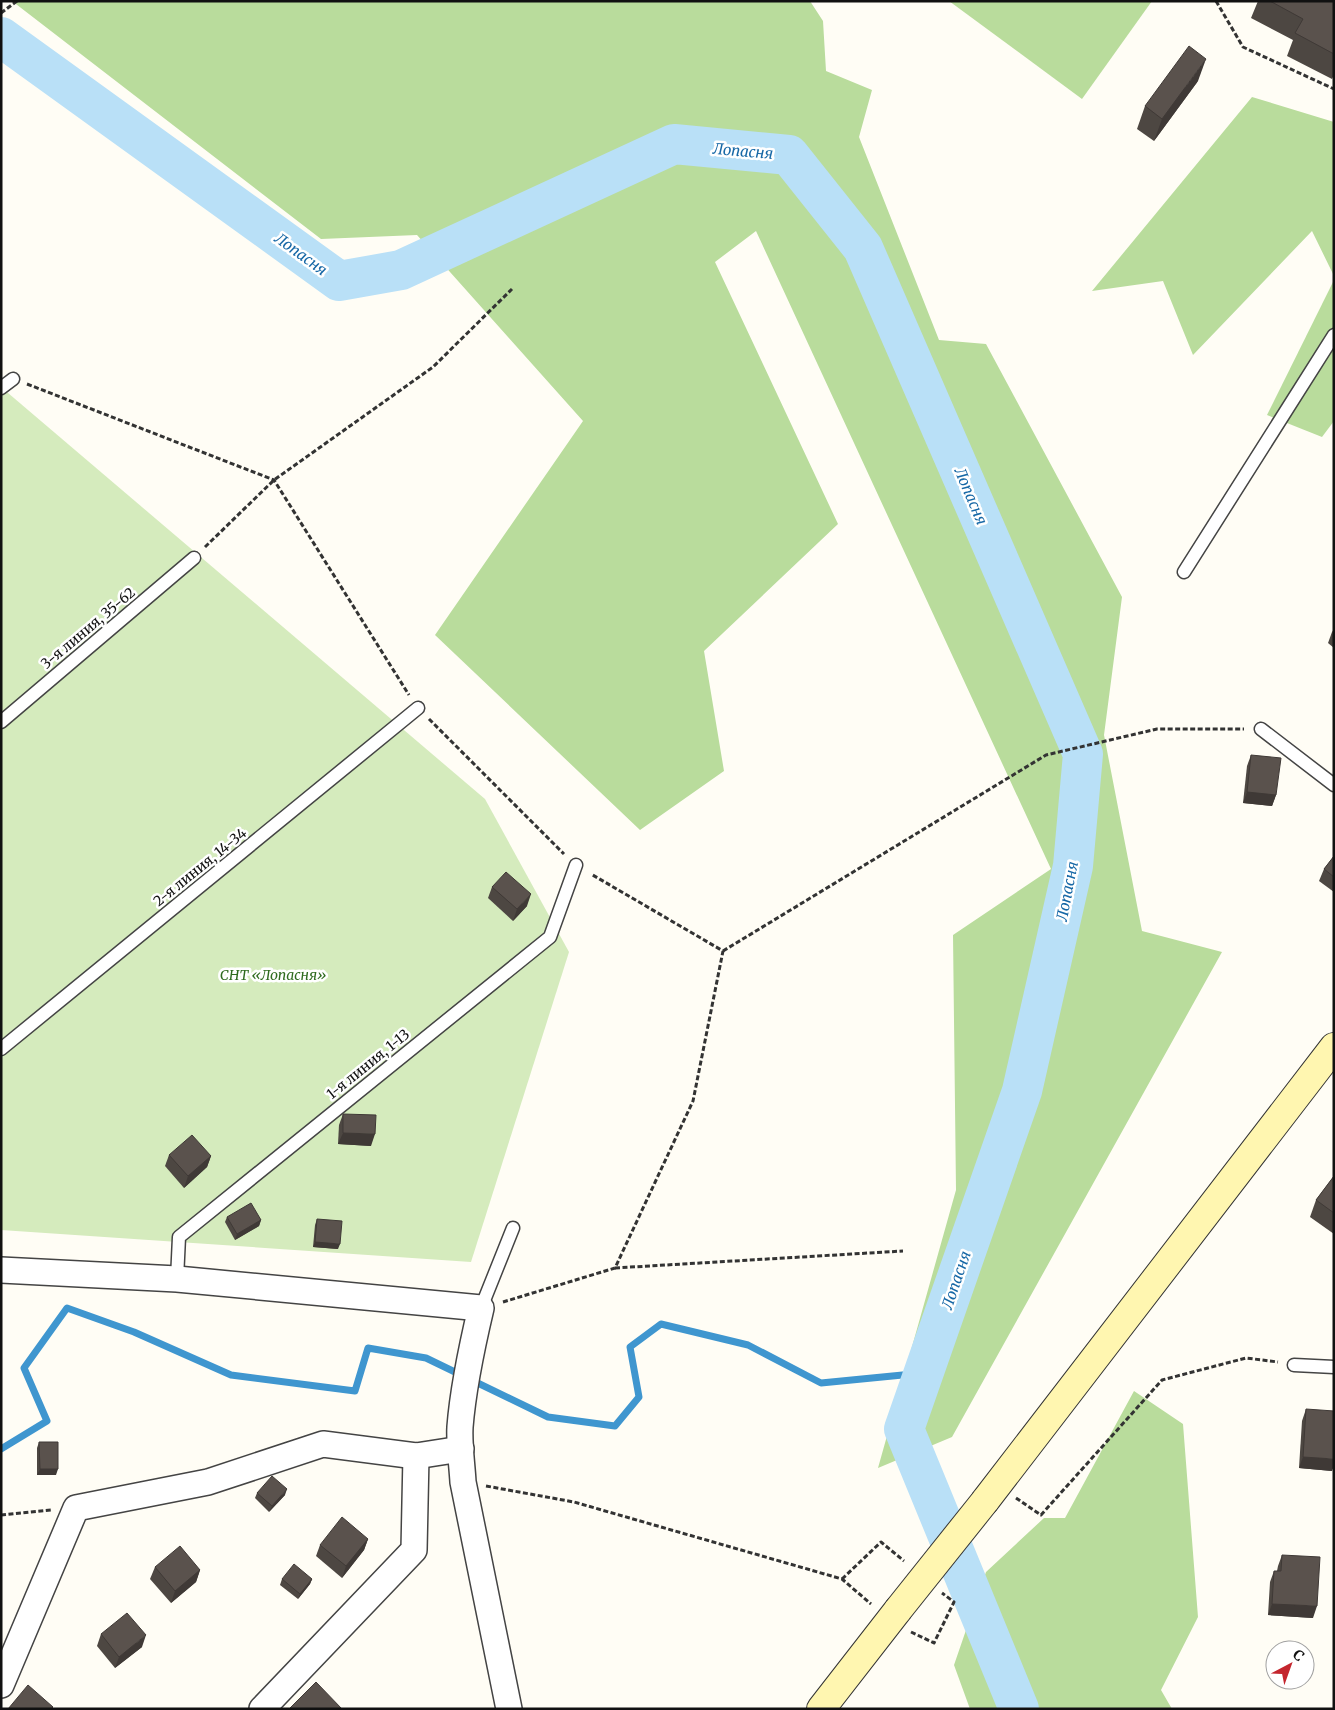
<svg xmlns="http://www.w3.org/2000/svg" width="1335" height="1710" viewBox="0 0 1335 1710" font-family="Merriweather,serif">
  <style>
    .green { fill: #d5ebbd }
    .forest { fill: #b9dc9c }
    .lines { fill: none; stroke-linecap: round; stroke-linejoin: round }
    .stream { stroke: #3f96cf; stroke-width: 7 }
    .river { stroke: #b9e0f7; stroke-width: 40 }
    .lane-casing { stroke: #444; stroke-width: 15 }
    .street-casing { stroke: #444; stroke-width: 28 }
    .secondary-casing { stroke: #333; stroke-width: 30 }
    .path { stroke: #333; stroke-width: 3; stroke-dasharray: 5 2.5; stroke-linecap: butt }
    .lane { stroke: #fff; stroke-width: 12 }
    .street { stroke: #fff; stroke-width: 25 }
    .secondary { stroke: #fff6b0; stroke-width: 28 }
    .secondary-bridge-casing { stroke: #333; stroke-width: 30; stroke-linecap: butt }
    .secondary-bridge { stroke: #fff6b0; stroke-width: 28 }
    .wall { fill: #4d4742 }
    .shaded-wall { fill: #3f3936 }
    .building { fill: #5a524d; stroke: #3f3936 }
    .labels { text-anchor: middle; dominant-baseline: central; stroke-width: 5; stroke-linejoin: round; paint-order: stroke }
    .street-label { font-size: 14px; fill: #111; stroke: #fff }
    .park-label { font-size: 14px; font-style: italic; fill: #2f6b1f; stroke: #fff }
    .water-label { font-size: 15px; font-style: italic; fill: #1768a6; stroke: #fff }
  </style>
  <rect width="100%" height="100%" fill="#fffdf5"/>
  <!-- green -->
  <path class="green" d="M 1,387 L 485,799 L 569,952 L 471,1262 L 1,1230 Z"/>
  <!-- forest -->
  <g class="forest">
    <path d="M 12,1 L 810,1 L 823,21 L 826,71 L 872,90 L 859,137 L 939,340 L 986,344 L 1122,597 L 1104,735 L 1142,931 L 1222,952 L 952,1437 L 878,1468 L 956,1190 L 953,935 L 1051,869 L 756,231 L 715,262 L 838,524 L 704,651 L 724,771 L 640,830 L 435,635 L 583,421 L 417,235 L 321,239 Z"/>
    <path d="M 949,1 L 1152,1 L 1082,99 Z"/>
    <path d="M 1252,97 L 1334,122 L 1334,276 L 1312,231 L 1193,355 L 1163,281 L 1092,291 Z"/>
    <path d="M 1334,280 L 1334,421 L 1322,437 L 1267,415 Z"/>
    <path d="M 1134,1391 L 1183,1424 L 1198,1617 L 1161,1690 L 1172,1709 L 970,1709 L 954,1665 L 986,1572 L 1044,1518 L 1065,1518 Z"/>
  </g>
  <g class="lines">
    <!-- stream -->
    <path class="stream" d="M 1,1449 L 47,1421 L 24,1368 L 67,1308 L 134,1332 L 231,1375 L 355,1391 L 368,1348 L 426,1358 L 548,1417 L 615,1426 L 639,1397 L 630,1347 L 661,1324 L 748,1345 L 821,1383 L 923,1373"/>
    <!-- river -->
    <path class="river" d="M 1,37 L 339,281 L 401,270 L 674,144 L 789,155 L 863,248 L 1083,754 L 1073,866 L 1022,1091 L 904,1429 L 1019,1709"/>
    <defs>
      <g id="lane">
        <path d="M 1,388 L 13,379"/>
        <path d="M 1184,572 L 1334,335"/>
        <path d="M 1,722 L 194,558"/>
        <path d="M 1261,729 L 1334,785"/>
        <path d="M 1,1049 L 418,708"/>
        <path d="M 177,1279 L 179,1237 L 550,937 L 576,865"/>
        <path d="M 481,1308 L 513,1228"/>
        <path d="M 1294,1365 L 1334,1367"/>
      </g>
      <g id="street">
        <path d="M 1,1270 L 177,1279 L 481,1308 C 472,1346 463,1389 460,1427 C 459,1445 462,1464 463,1482 L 509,1709"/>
        <path d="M 1,1685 L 76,1508 L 208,1482 L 323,1444 L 416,1456 L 461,1449"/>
        <path d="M 262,1709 L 414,1550 L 416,1456"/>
      </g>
      <g id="secondary">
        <path d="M 985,1501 L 1334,1047"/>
        <path d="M 821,1709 L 898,1610"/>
      </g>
    </defs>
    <!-- lane casing -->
    <use href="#lane" class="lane-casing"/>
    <!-- street casing -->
    <use href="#street" class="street-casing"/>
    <!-- secondary casing -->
    <use href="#secondary" class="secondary-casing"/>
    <!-- path -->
    <g class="path">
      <path d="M 1216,1 L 1243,47 L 1334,89"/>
      <path d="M 1,13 L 17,1"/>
      <path d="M 27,384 L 274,480 L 409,695"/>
      <path d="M 205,547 L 274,480 L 433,367 L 512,289"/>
      <path d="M 429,719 L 564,854"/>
      <path d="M 723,951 L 1046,755 L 1157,729 L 1244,729"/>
      <path d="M 615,1268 L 903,1251"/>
      <path d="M 503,1302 L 615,1268 L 693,1101 L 723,951 L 591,874"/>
      <path d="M 486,1486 L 574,1502 L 842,1579 L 871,1604"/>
      <path d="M 1016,1498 L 1041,1515 L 1162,1380 L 1246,1358 L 1278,1362"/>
      <path d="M 1,1515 L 51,1510"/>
      <path d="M 842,1579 L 881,1542 L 904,1561"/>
      <path d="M 911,1632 L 934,1643 L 954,1602 L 942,1593"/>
    </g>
    <!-- lane -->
    <use href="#lane" class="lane"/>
    <!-- street -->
    <use href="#street" class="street"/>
    <!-- secondary -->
    <use href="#secondary" class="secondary"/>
    <defs>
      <path id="secondary-bridge" d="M 898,1610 L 985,1501"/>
    </defs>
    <!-- secondary-bridge casing -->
    <use href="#secondary-bridge" class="secondary-bridge-casing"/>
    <!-- secondary-bridge -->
    <use href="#secondary-bridge" class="secondary-bridge"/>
  </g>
  <!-- wall -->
  <g class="wall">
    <path d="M 1258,1 L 1334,1 L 1334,75 L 1332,79 L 1287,56 L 1293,40 L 1251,18 Z"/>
    <path d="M 1198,81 L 1154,141 L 1137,129 L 1145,106 Z"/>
    <path d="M 1334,629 L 1334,648 L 1328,643 L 1332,632 Z"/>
    <path d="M 1251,755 L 1276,795 L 1272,806 L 1243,803 L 1247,766 Z"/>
    <path d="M 1334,856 L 1334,892 L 1319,881 L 1324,869 Z"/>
    <path d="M 492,887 L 527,906 L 513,921 L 488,898 Z"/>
    <path d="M 343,1114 L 371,1146 L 338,1144 L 339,1125 Z"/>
    <path d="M 169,1155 L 211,1156 L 207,1167 L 184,1188 L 165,1166 Z"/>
    <path d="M 1334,1176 L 1334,1234 L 1310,1217 L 1316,1200 Z"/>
    <path d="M 227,1217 L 261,1220 L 259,1226 L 235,1240 L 225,1222 Z"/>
    <path d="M 317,1219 L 338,1249 L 313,1247 L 315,1225 Z"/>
    <path d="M 1306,1409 L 1332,1471 L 1299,1468 L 1302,1421 Z"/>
    <path d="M 39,1442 L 56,1475 L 37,1475 L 37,1448 Z"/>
    <path d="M 257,1493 L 285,1495 L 269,1512 L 255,1498 Z"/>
    <path d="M 368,1539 L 364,1550 L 342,1578 L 316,1556 L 320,1545 Z"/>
    <path d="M 1282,1555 L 1313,1618 L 1268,1615 L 1270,1582 L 1274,1571 L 1277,1571 L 1278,1566 Z"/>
    <path d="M 155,1567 L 200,1570 L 196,1582 L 171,1603 L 150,1579 Z"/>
    <path d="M 282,1579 L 312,1579 L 310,1584 L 298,1599 L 280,1585 Z"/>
    <path d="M 101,1634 L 142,1647 L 115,1668 L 97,1646 Z"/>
  </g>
  <!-- shaded-wall -->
  <g class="shaded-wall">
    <path d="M 1206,59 L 1198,81 L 1154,141 L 1162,119 Z"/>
    <path d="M 1247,792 L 1276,795 L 1272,806 L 1243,803 Z"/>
    <path d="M 531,894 L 527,906 L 513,921 L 517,909 Z"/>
    <path d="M 343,1133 L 375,1134 L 371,1146 L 338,1144 Z"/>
    <path d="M 211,1156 L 207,1167 L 184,1188 L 188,1176 Z"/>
    <path d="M 261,1220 L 259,1226 L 235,1240 L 237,1234 Z"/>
    <path d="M 315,1242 L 340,1244 L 338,1249 L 313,1247 Z"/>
    <path d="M 1303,1457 L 1334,1459 L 1334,1466 L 1332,1471 L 1299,1468 Z"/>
    <path d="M 40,1469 L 58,1469 L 56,1475 L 37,1475 Z"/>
    <path d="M 287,1489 L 285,1495 L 269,1512 L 272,1506 Z"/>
    <path d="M 368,1539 L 364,1550 L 342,1578 L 346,1566 Z"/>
    <path d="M 200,1570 L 196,1582 L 171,1603 L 175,1591 Z"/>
    <path d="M 312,1579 L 310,1584 L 298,1599 L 300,1594 Z"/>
    <path d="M 1272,1604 L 1317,1606 L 1313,1618 L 1268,1615 Z"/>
    <path d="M 146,1635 L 142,1647 L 115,1668 L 119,1657 Z"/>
  </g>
  <!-- building -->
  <g class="building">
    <path d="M 1270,1 L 1334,1 L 1334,54 L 1295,33 L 1303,19 Z"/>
    <path d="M 1189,46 L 1206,59 L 1162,119 L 1145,106 Z"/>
    <path d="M 1251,755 L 1281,758 L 1276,795 L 1247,792 Z"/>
    <path d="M 1334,856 L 1334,877 L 1324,869 Z"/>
    <path d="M 506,872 L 531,894 L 517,909 L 492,887 Z"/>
    <path d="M 343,1114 L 376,1115 L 375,1134 L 343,1133 Z"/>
    <path d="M 192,1135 L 211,1156 L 188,1176 L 169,1155 Z"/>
    <path d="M 1334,1176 L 1334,1213 L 1316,1200 Z"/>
    <path d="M 251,1203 L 261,1220 L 237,1234 L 227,1217 Z"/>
    <path d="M 317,1219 L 342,1221 L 340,1244 L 315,1242 Z"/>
    <path d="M 1306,1409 L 1334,1411 L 1334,1459 L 1303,1457 Z"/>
    <path d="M 39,1442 L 58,1442 L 58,1469 L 40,1469 Z"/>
    <path d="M 272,1476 L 287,1489 L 272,1506 L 257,1493 Z"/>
    <path d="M 342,1517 L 368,1539 L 346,1566 L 320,1545 Z"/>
    <path d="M 180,1546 L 200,1570 L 175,1591 L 155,1567 Z"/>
    <path d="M 1282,1555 L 1320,1557 L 1317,1606 L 1272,1604 L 1274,1571 L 1281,1571 Z"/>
    <path d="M 294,1564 L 312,1579 L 300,1594 L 282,1579 Z"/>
    <path d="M 127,1613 L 146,1635 L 119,1657 L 101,1634 Z"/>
    <path d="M 316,1682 L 342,1709 L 289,1709 Z"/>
    <path d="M 28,1685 L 53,1707 L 51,1709 L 8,1709 Z"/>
  </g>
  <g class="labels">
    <!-- street labels -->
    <g class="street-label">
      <text transform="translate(88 628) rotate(-40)">3-я линия, 35-62</text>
      <text transform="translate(200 867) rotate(-39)">2-я линия, 14-34</text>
      <text transform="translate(368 1064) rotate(-39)">1-я линия, 1-13</text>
    </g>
    <!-- park labels -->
    <g class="park-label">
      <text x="273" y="975">СНТ «Лопасня»</text>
    </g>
    <!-- water labels -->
    <g class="water-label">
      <text transform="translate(743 151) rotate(5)">Лопасня</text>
      <text transform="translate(301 254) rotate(36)">Лопасня</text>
      <text transform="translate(971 496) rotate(67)">Лопасня</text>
      <text transform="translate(1067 891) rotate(-79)">Лопасня</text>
      <text transform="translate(956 1280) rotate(-71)">Лопасня</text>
    </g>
  </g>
  <!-- border -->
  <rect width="1335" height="1710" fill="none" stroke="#111111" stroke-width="5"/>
  <!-- north arrow -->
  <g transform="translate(1290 1665) rotate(41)"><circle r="24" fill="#ffffff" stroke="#a0a0a0"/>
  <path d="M0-4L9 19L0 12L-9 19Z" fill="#c4262e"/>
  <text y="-8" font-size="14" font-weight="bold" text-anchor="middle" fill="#111111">С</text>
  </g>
</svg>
